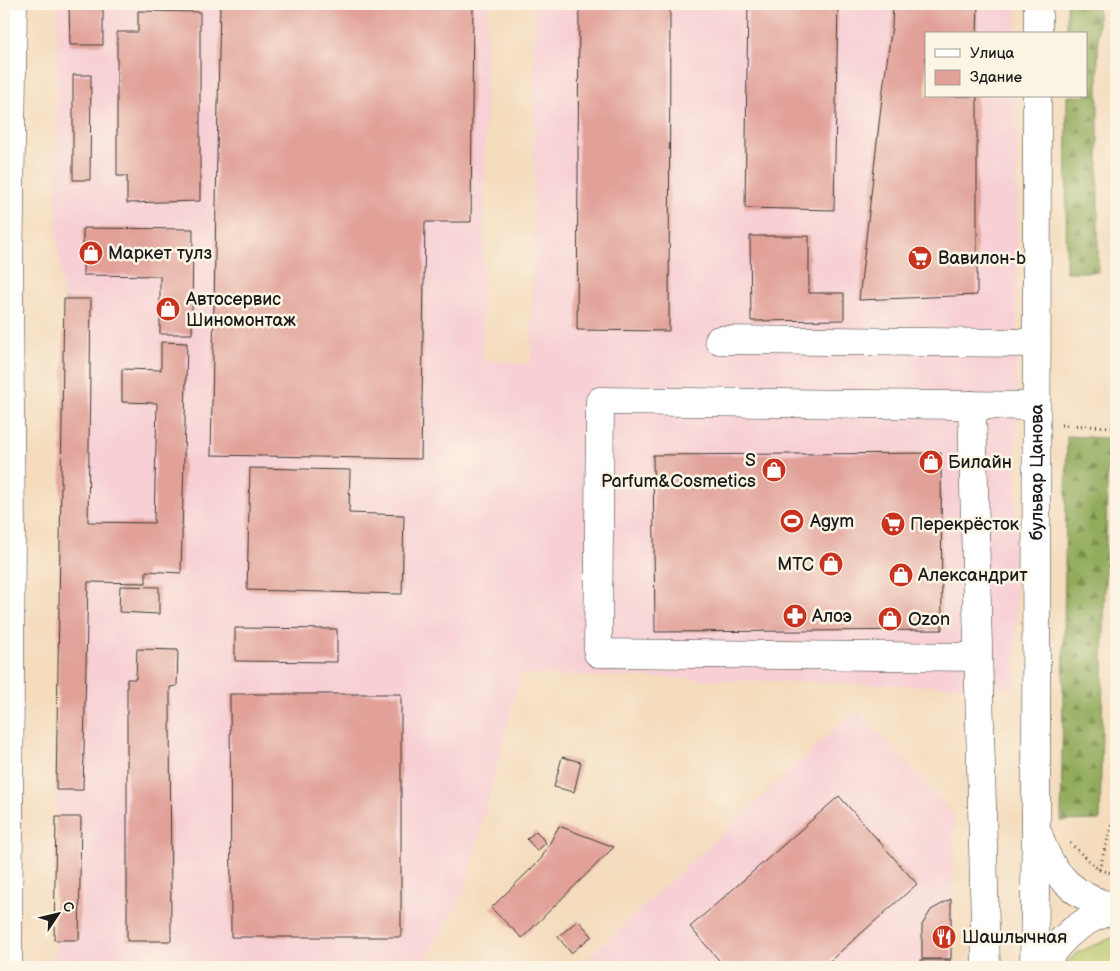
<svg xmlns="http://www.w3.org/2000/svg" width="1120" height="971" viewBox="0 0 1120 971" font-family="'Balsamiq Sans',sans-serif">
  <style>
    .built { fill: #f7cfd4 }
    .green { fill: #b8c668; stroke: #6a7142 }
    .forest { fill: url(#forest-firs); stroke: #57643c }
    .building { fill: #e1a199 }
    .lines { fill: none; stroke-linecap: round; stroke-linejoin: round }
    .minor-casing { stroke: #3c3934; stroke-width: 29 }
    .major-casing { stroke: #3c3934; stroke-width: 29 }
    .path { stroke: #3c3934; stroke-width: 3; stroke-dasharray: 1 4; stroke-linecap: butt }
    .minor { stroke: #fff; stroke-width: 28 }
    .major { stroke: #fff; stroke-width: 28 }
    .labels { text-anchor: middle; dominant-baseline: central; stroke-width: 5; stroke-linejoin: round; paint-order: stroke }
    .poi-label { font-size: 18px; fill: #1c1c1c; stroke: #fcf5e5; text-anchor: start }
    .street-label { font-size: 18px; fill: #1c1c1c; stroke: #fcf5e5 }
  </style>
  <defs>
    <pattern id="forest-firs" width="22" height="20" patternUnits="userSpaceOnUse" patternTransform="scale(1.25)"><rect width="22" height="20" fill="#92ab5c"/><path d="M5 1l3.5 6h-7zM16 11l3.5 6h-7z" fill="#768a4b"/></pattern>
  </defs>
  <rect width="100%" height="100%" fill="#fcf5e5"/>
  <filter id="ink" filterUnits="userSpaceOnUse"><feTurbulence type="fractalNoise" baseFrequency=".02" numOctaves="2"/><feDisplacementMap in="SourceGraphic" scale="10" xChannelSelector="R" yChannelSelector="G"/><feConvolveMatrix kernelMatrix="1 2 1 2 8 2 1 2 1" color-interpolation-filters="sRGB"/></filter>
  <filter id="wash" filterUnits="userSpaceOnUse"><feTurbulence type="fractalNoise" baseFrequency=".0096" numOctaves="4" result="noise"/><feDisplacementMap in="SourceGraphic" scale="20" xChannelSelector="R" yChannelSelector="G"/><feGaussianBlur stdDeviation="1.12" result="paint"/><feColorMatrix in="noise" values="0 0 0 0 0 0 0 0 0 0 0 0 0 0 0 0 0 1.4 0 .05"/><feComposite in="paint" operator="in"/></filter>
  <g filter="url(#wash)">
    <rect width="100%" height="100%" fill="#f4dcbd"/>
    <!-- built -->
    <g class="built">
      <path d="M 57,4 L 487,4 L 482,360 L 531,364 L 534,211 L 534,4 L 1016,4 L 1016,34 L 926,34 L 926,96 L 1017,96 L 1016,688 L 520,674 L 465,890 L 421,967 L 55,967 L 64,299 L 56,227 Z"/>
      <path d="M 857,709 L 954,815 L 953,967 L 578,967 Z"/>
    </g>
    <!-- green -->
    <path class="green" d="M 1116,936 L 1116,967 L 1062,967 L 1078,952 Z"/>
    <!-- forest -->
    <g class="forest">
      <path d="M 1067,4 L 1098,4 L 1098,272 L 1066,272 L 1067,96 L 1086,96 L 1086,34 L 1067,34 Z"/>
      <path d="M 1067,436 L 1108,438 L 1100,820 L 1061,821 Z"/>
    </g>
    <g id="blocks">
      <!-- building -->
      <g class="building">
        <path d="M 69,4 L 103,4 L 103,45 L 70,45 Z"/>
        <path d="M 220,4 L 473,4 L 471,222 L 425,222 L 421,459 L 211,455 Z"/>
        <path d="M 579,4 L 670,4 L 669,331 L 577,330 Z"/>
        <path d="M 748,4 L 838,4 L 834,210 L 745,208 Z"/>
        <path d="M 893,4 L 978,4 L 977,34 L 926,34 L 926,96 L 977,96 L 977,295 L 859,300 L 883,89 L 892,26 Z"/>
        <path d="M 138,11 L 200,12 L 200,201 L 127,203 L 127,176 L 117,176 L 117,32 L 138,32 Z"/>
        <path d="M 73,75 L 91,75 L 90,180 L 73,180 Z"/>
        <path d="M 83,228 L 193,229 L 192,334 L 160,334 L 160,276 L 83,275 Z"/>
        <path d="M 750,236 L 809,236 L 809,293 L 844,293 L 844,320 L 751,321 Z"/>
        <path d="M 64,299 L 91,299 L 88,522 L 154,523 L 157,403 L 122,402 L 122,369 L 161,370 L 161,342 L 187,343 L 181,573 L 146,571 L 146,583 L 88,582 L 83,790 L 56,790 Z"/>
        <path d="M 941,453 L 942,630 L 655,632 L 653,455 Z"/>
        <path d="M 250,468 L 350,470 L 349,513 L 404,515 L 402,594 L 247,590 Z"/>
        <path d="M 120,586 L 159,587 L 159,614 L 119,612 Z"/>
        <path d="M 235,628 L 337,629 L 337,662 L 235,661 Z"/>
        <path d="M 137,649 L 178,650 L 177,686 L 170,687 L 171,941 L 127,941 L 127,679 L 136,679 Z"/>
        <path d="M 230,694 L 401,694 L 401,937 L 231,937 Z"/>
        <path d="M 562,757 L 581,762 L 574,792 L 554,787 Z"/>
        <path d="M 839,796 L 917,884 L 823,967 L 725,967 L 690,927 Z"/>
        <path d="M 56,817 L 81,817 L 79,940 L 54,940 Z"/>
        <path d="M 559,826 L 614,847 L 522,938 L 491,908 L 541,859 Z"/>
        <path d="M 536,831 L 546,843 L 537,851 L 527,839 Z"/>
        <path d="M 951,899 L 951,959 L 922,959 L 922,925 L 931,910 Z"/>
        <path d="M 578,920 L 592,936 L 571,953 L 558,937 Z"/>
        <rect x="921" y="960" width="29" height="7"/>
      </g>
    </g>
  </g>
  <g filter="url(#ink)">
    <use href="#blocks" fill-opacity="0" stroke="#3c3934" stroke-width="1"/>
    <g class="lines">
      <defs>
        <g id="minor">
          <path d="M 1038,34 L 1038,4"/>
          <path d="M 719,340 L 1036,343"/>
          <path d="M 972,405 L 986,967"/>
          <path d="M 978,657 L 598,653 L 600,401 L 1036,406"/>
          <path d="M 1039,836 C 1050,874 1077,900 1116,907"/>
          <path d="M 8,967 L 11,532 L 9,279 L 13,4"/>
          <path id="s1" d="M 1034,967 L 1036,812 L 1037,96"/>
        </g>
        <path id="major" d="M 1043,967 C 1059,937 1084,918 1116,909"/>
      </defs>
      <!-- minor casing -->
      <use href="#minor" class="minor-casing"/>
      <!-- major casing -->
      <use href="#major" class="major-casing"/>
      <!-- path -->
      <g class="path">
        <path d="M 1061,425 L 1114,427"/>
        <path d="M 1070,843 L 1099,870 L 1113,820 L 1116,4"/>
        <path d="M 1099,870 L 1116,874"/>
      </g>
      <!-- minor -->
      <use href="#minor" class="minor"/>
      <!-- major -->
      <use href="#major" class="major"/>
    </g>
  </g>
  <!-- icons -->
  <defs>
    <symbol id="shop-disc" viewBox="-11 -11 22 22"><circle r="9.5" fill="#c8321e" stroke="#fcf5e5"/><path d="M-5-2.5h2.3a2.7 3.5 0 0 1 5.4 0H5L5.5 6h-11ZM-1.5-2.5h3a1.5 2.3 0 0 0-3 0Z" fill="#fff"/></symbol>
    <symbol id="supermarket-disc" viewBox="-11 -11 22 22"><circle r="9.5" fill="#c8321e" stroke="#fcf5e5"/><path d="M-6-5.5h2.5l.6 2H6L4.5 2H-2.5L-4.4-4H-6ZM-1.5 3.2a1.3 1.3 0 1 0 .1 0ZM3 3.2a1.3 1.3 0 1 0 .1 0Z" fill="#fff"/></symbol>
    <symbol id="stadium-disc" viewBox="-11 -11 22 22"><circle r="9.5" fill="#c8321e" stroke="#fcf5e5"/><path d="M0-5a6.5 5 0 1 0 0 10a6.5 5 0 1 0 0-10ZM-3.5-1.8h7v3.6h-7Z" fill="#fff"/></symbol>
    <symbol id="pharmacy-disc" viewBox="-11 -11 22 22"><circle r="9.5" fill="#c8321e" stroke="#fcf5e5"/><path d="M-2-6h4v4h4v4h-4v4h-4v-4h-4v-4h4Z" fill="#fff"/></symbol>
    <symbol id="restaurant-disc" viewBox="-11 -11 22 22"><circle r="9.5" fill="#c8321e" stroke="#fcf5e5"/><path d="M-5-6h1v4h1v-4h1v4h1v-4h1v5L-1.5 .5V6h-2V.5L-5-1ZM5-6V6H3V1.5H1.5Q1.5-4 5-6Z" fill="#fff"/></symbol>
  </defs>
  <g fill-rule="evenodd">
    <use href="#shop-disc" x="77" y="239" width="28" height="28"/>
    <use href="#supermarket-disc" x="906" y="244" width="28" height="28"/>
    <use href="#shop-disc" x="154" y="295" width="28" height="28"/>
    <use href="#shop-disc" x="917" y="448" width="28" height="28"/>
    <use href="#shop-disc" x="760" y="456" width="28" height="28"/>
    <use href="#stadium-disc" x="778" y="507" width="28" height="28"/>
    <use href="#supermarket-disc" x="879" y="510" width="28" height="28"/>
    <use href="#shop-disc" x="817" y="550" width="28" height="28"/>
    <use href="#shop-disc" x="887" y="561" width="28" height="28"/>
    <use href="#pharmacy-disc" x="781" y="602" width="28" height="28"/>
    <use href="#shop-disc" x="876" y="605" width="28" height="28"/>
    <use href="#restaurant-disc" x="930" y="923" width="28" height="28"/>
  </g>
  <g class="labels">
    <!-- poi labels -->
    <g class="poi-label">
      <text x="108" y="253">Маркет тулз</text>
      <text x="938" y="258">Вавилон-b</text>
      <text x="186" y="299">Автосервис<tspan x="186" dy="21">Шиномонтаж</tspan></text>
      <text x="756" y="460" text-anchor="end">S<tspan x="756" dy="21">Parfum&amp;Cosmetics</tspan></text>
      <text x="948" y="462">Билайн</text>
      <text x="810" y="521">Agym</text>
      <text x="910" y="524">Перекрёсток</text>
      <text x="814" y="564" text-anchor="end">МТС</text>
      <text x="918" y="575">Александрит</text>
      <text x="812" y="616">Алоэ</text>
      <text x="908" y="619">Ozon</text>
      <text x="962" y="937">Шашлычная</text>
    </g>
    <!-- street labels -->
    <g class="street-label">
      <text stroke="none"><textPath href="#s1" startOffset="495">бульвар Цанова</textPath></text>
    </g>
  </g>
  <!-- margin -->
  <rect width="1120" height="971" fill="none" stroke="#fcf5e5" stroke-width="20"/>
  <!-- legend -->
  <rect x="925" y="32" width="162" height="65" fill="#fcf5e5" stroke="#a29e95"/>
  <rect x="935" y="49" width="25" height="8" fill="#ffffff" stroke="#a29e95"/>
  <text x="970" y="58" font-size="15" fill="#1c1c1c">Улица</text>
  <rect x="935" y="70" width="25" height="15" fill="#e1a199" stroke="#a29e95"/>
  <text x="970" y="82" font-size="15" fill="#1c1c1c">Здание</text>
  <!-- north arrow -->
  <g transform="translate(58 914) rotate(55)" stroke="#fcf5e5" stroke-width="4" paint-order="stroke">
  <path d="M0-4L9 19L0 12L-9 19Z" fill="#1c1c1c"/>
  <text y="-8" font-size="14" font-weight="bold" text-anchor="middle" fill="#1c1c1c">С</text>
  </g>
</svg>
